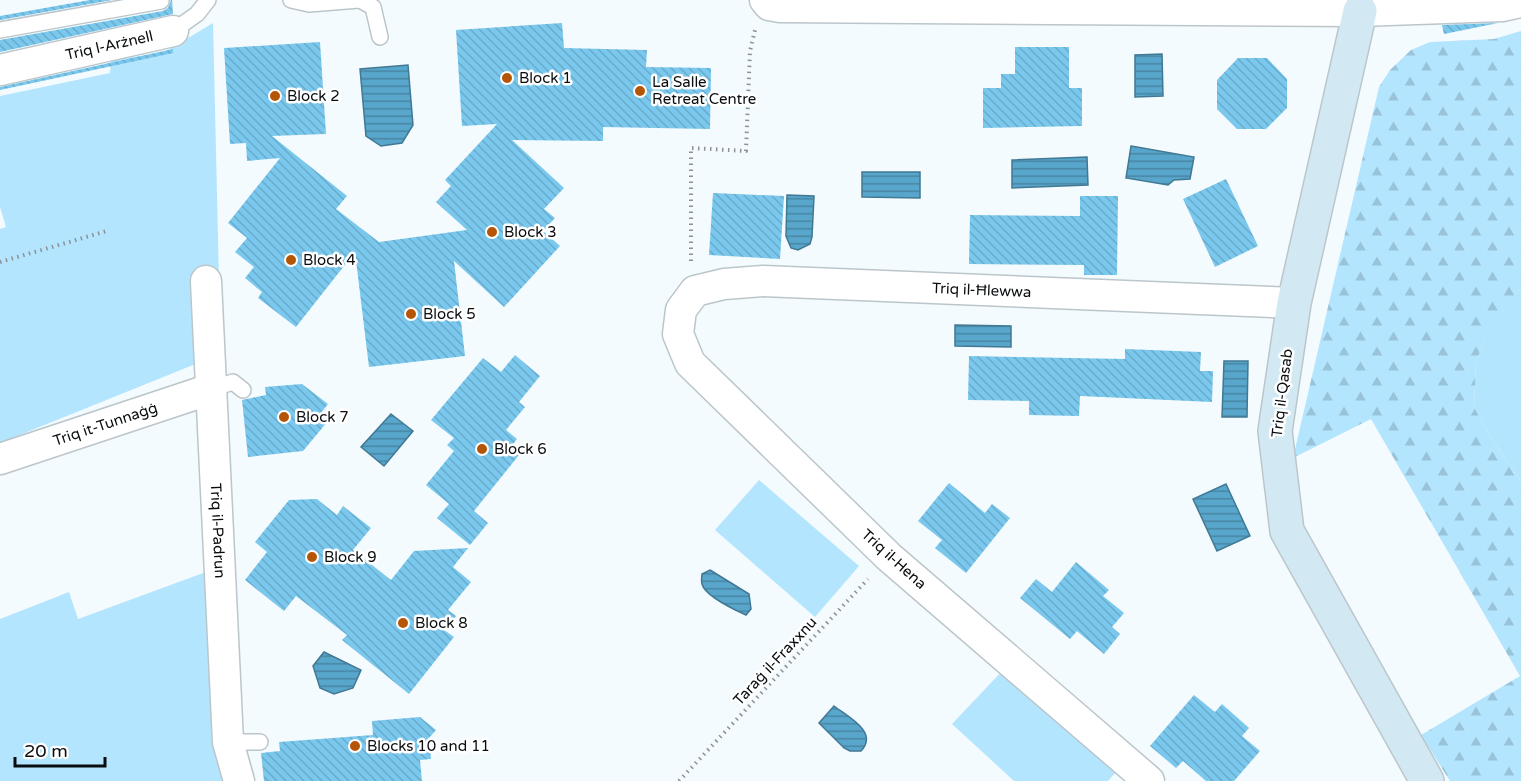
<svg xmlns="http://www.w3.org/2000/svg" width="1521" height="781" viewBox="0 0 1521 781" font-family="'Varela Round',sans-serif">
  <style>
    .green { fill: #b4e5fe }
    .forest { fill: url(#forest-firs) }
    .water { fill: url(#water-rules); stroke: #417893; stroke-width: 1.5 }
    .building { fill: url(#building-back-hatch) }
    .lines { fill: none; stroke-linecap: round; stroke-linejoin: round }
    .lane-casing { stroke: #bbc6cb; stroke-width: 18 }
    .street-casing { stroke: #bbc6cb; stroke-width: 33 }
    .secondary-casing { stroke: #bbc6cb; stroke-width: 36 }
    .path { stroke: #8c9194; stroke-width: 4; stroke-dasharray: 1.5 4.5; stroke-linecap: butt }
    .lane { stroke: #fff; stroke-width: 15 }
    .street { stroke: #fff; stroke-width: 30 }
    .secondary { stroke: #d2e9f4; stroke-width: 33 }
    .poi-dot { fill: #b45508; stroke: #fff; stroke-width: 2 }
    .labels { text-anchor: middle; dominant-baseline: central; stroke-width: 5; stroke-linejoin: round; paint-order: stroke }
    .street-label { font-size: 15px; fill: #0a0d0f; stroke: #fff }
    .poi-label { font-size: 15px; fill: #0a0d0f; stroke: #fff; text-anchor: start }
  </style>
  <defs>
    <pattern id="forest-firs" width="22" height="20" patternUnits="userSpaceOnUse" patternTransform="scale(1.5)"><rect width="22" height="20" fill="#b4e5fe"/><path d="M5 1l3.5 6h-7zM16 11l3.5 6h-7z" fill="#99c3d8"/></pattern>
    <pattern id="water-rules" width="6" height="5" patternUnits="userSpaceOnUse" patternTransform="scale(1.5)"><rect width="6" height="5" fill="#58a6cb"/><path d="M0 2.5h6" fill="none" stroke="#4786a3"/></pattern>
    <pattern id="building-back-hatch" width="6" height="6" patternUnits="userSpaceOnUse" patternTransform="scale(1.5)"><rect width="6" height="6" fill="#7ac8ee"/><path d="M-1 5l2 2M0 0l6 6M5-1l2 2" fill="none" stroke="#68abcb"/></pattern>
  </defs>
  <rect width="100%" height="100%" fill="#f4fbfe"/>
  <!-- green -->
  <g class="green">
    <path d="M 213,23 L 219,279 L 198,363 L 0,443 L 0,229 L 6,227 L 0,207 L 0,96 L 110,73 L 111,60 L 163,53 Z"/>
    <path d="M 1521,288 L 1521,482 L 1490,436 L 1474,407 L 1476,362 L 1490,324 Z"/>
    <path d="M 759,480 L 859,566 L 815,617 L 715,530 Z"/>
    <path d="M 206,572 L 243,781 L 0,781 L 0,619 L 69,592 L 78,619 Z"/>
    <path d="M 1004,669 L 1116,772 L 1108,781 L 1014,781 L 952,724 Z"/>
  </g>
  <!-- forest -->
  <path class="forest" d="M 1521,31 L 1521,288 L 1490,325 L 1476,362 L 1474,407 L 1490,436 L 1521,482 L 1521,781 L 1450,781 L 1421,735 L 1520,676 L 1371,419 L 1293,458 L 1379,87 L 1390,70 L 1411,50 L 1430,42 L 1494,39 Z"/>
  <!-- water -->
  <g class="water">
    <path d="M 1162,54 L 1163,96 L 1135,97 L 1135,55 Z"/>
    <path d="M 408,65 L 413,125 L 402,143 L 381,146 L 366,136 L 360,69 Z"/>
    <path d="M 1131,146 L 1194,157 L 1190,179 L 1174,180 L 1168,185 L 1126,178 Z"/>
    <path d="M 1087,157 L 1088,185 L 1012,188 L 1012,160 Z"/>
    <path d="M 862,172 L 920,172 L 920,198 L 862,197 Z"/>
    <path d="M 787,195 L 814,196 L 812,237 L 810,244 L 798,250 L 791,248 L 786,236 Z"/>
    <path d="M 955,325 L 1011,326 L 1011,347 L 955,346 Z"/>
    <path d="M 1224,361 L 1248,361 L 1247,417 L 1222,417 Z"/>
    <path d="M 391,414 L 413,431 L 384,466 L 361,447 Z"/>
    <path d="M 1226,484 L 1250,536 L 1217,551 L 1193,499 Z"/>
    <path d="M 710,570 L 749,594 L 751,609 L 746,615 C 735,610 705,596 702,584 C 701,582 702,575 702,574 Z"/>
    <path d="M 324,652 L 361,670 L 353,688 L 334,694 L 320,688 L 313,666 Z"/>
    <path d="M 834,706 C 848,717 879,732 861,751 L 850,751 L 844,748 L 819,723 Z"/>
  </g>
  <!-- building -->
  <g class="building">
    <path d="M 90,0 L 112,0 L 0,20 L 0,16 Z"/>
    <path d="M 171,0 L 172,0 L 173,14 L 0,52 L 0,40 L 163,11 L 168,8 Z"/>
    <path d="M 562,23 L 564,48 L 647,50 L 646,67 L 711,68 L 710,129 L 603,127 L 603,141 L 512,140 L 564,188 L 544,209 L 555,218 L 543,231 L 560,246 L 504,307 L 454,261 L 465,356 L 369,367 L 355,252 L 296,327 L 258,298 L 262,292 L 245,278 L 254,267 L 235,252 L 247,238 L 228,223 L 280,158 L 247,161 L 246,143 L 230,144 L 224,48 L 320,42 L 326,134 L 272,136 L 347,196 L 336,209 L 379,242 L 467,230 L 436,202 L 451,186 L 445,180 L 497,124 L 462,126 L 456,30 Z"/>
    <path d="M 1498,23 L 1444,34 L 1442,25 Z"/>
    <path d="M 1015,47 L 1069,47 L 1069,88 L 1082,88 L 1082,126 L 983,128 L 983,88 L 1001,88 L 1001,74 L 1015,74 Z"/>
    <path d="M 173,49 L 173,53 L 0,90 L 0,87 Z"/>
    <path d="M 1238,58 L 1267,58 L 1287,79 L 1287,108 L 1266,129 L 1237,129 L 1217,109 L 1217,80 Z"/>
    <path d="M 1226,179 L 1258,246 L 1215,267 L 1183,199 Z"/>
    <path d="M 713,193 L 784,196 L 780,259 L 709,255 Z"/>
    <path d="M 1080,196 L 1118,196 L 1117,275 L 1084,275 L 1084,265 L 969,264 L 970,215 L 1080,216 Z"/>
    <path d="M 1125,349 L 1201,352 L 1200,371 L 1213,371 L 1212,402 L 1080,396 L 1079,416 L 1029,415 L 1029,401 L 968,400 L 969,356 L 1125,359 Z"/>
    <path d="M 515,355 L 540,376 L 519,402 L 525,407 L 506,430 L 517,439 L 510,448 L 519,455 L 474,511 L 488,523 L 470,545 L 437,518 L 449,504 L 426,485 L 454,451 L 447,445 L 454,438 L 431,420 L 483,358 L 501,372 Z"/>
    <path d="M 302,384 L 328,404 L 320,414 L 328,421 L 303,451 L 248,457 L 242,400 L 266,395 L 265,387 Z"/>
    <path d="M 949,483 L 985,513 L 992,504 L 1010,518 L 966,573 L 935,548 L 942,540 L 918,521 Z"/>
    <path d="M 317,499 L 337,515 L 343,506 L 371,528 L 353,550 L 391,580 L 414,551 L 468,548 L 453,567 L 471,582 L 448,610 L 456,616 L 444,630 L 454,637 L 409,694 L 342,640 L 347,635 L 296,596 L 284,611 L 245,580 L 267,552 L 255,542 L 289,500 Z"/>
    <path d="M 1076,562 L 1109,590 L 1103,596 L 1124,613 L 1112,627 L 1120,634 L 1104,654 L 1077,631 L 1070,639 L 1020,598 L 1036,579 L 1052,592 Z"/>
    <path d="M 1194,695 L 1215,712 L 1222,704 L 1249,728 L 1242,736 L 1260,751 L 1234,781 L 1206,781 L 1183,761 L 1176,768 L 1150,746 Z"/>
    <path d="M 420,717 L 436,730 L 429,738 L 431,759 L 420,760 L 422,781 L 264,781 L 261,753 L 280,751 L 279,742 L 373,735 L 372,721 Z"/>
  </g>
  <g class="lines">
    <defs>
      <g id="lane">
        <path d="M 291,0 L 309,4 L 359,0"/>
        <path d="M 360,0 L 373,7 L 380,37"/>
        <path d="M 0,30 L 161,1"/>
        <path d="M 173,31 L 197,14 L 208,0"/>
        <path d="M 211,389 L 233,382 L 243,390"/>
        <path d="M 228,742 L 260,742"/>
      </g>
      <g id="street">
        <path d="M 765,0 L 769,5 L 780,7 L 1360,11 L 1502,6 L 1521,2"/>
        <path id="s1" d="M 0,70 L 173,31"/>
        <path id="s2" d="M 206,281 L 228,742 L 239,781"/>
        <path id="s3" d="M 0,459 L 211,389"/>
        <path id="s4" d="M 1149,781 L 889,557 L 690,363 L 678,334 L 681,310 L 695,291 L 724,284 L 763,281 L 1294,303"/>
      </g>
      <path id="secondary" d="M 1360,11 L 1294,303 L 1275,431 L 1287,531 L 1427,781"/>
    </defs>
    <!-- lane casing -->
    <use href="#lane" class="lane-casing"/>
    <!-- street casing -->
    <use href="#street" class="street-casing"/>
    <!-- secondary casing -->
    <use href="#secondary" class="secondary-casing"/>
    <!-- path -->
    <g class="path">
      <path d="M 691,261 L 691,148 L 746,151 L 750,51 L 755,30"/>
      <path d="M 0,262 L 107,231"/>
      <path d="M 679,781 L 868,579"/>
    </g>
    <!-- lane -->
    <use href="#lane" class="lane"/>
    <!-- street -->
    <use href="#street" class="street"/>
    <!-- secondary -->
    <use href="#secondary" class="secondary"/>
  </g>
  <!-- markers -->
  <g class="poi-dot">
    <circle cx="507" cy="78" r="6"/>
    <circle cx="640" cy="91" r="6"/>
    <circle cx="275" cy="96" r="6"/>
    <circle cx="492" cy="232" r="6"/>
    <circle cx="291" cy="260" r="6"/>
    <circle cx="411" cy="314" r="6"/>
    <circle cx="284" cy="417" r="6"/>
    <circle cx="482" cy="449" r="6"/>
    <circle cx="312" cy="557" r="6"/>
    <circle cx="403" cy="623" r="6"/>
    <circle cx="355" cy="746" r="6"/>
  </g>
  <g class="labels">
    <!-- street labels -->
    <g class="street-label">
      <text stroke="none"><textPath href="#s1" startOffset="112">Triq l-Arżnell</textPath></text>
      <text stroke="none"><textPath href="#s4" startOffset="988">Triq il-Ħlewwa</textPath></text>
      <text transform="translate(1282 393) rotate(-83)">Triq il-Qasab</text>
      <text stroke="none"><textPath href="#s3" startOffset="111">Triq it-Tunnaġġ</textPath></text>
      <text stroke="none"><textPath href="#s2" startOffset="250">Triq il-Padrun</textPath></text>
      <text transform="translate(894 559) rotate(42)">Triq il-Hena</text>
      <text transform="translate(775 661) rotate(-47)">Taraġ il-Fraxxnu</text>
    </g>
    <!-- poi labels -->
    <g class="poi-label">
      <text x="519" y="78">Block 1</text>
      <text x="652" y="82">La Salle<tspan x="652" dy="17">Retreat Centre</tspan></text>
      <text x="287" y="96">Block 2</text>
      <text x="504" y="232">Block 3</text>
      <text x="303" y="260">Block 4</text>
      <text x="423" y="314">Block 5</text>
      <text x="296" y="417">Block 7</text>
      <text x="494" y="449">Block 6</text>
      <text x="324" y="557">Block 9</text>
      <text x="415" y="623">Block 8</text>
      <text x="367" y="746">Blocks 10 and 11</text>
    </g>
  </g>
  <!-- scale -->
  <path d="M15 757v9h90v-9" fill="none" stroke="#0a0d0f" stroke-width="3"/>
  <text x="24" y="757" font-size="18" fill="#0a0d0f" stroke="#ffffff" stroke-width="4.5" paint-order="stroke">20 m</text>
</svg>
